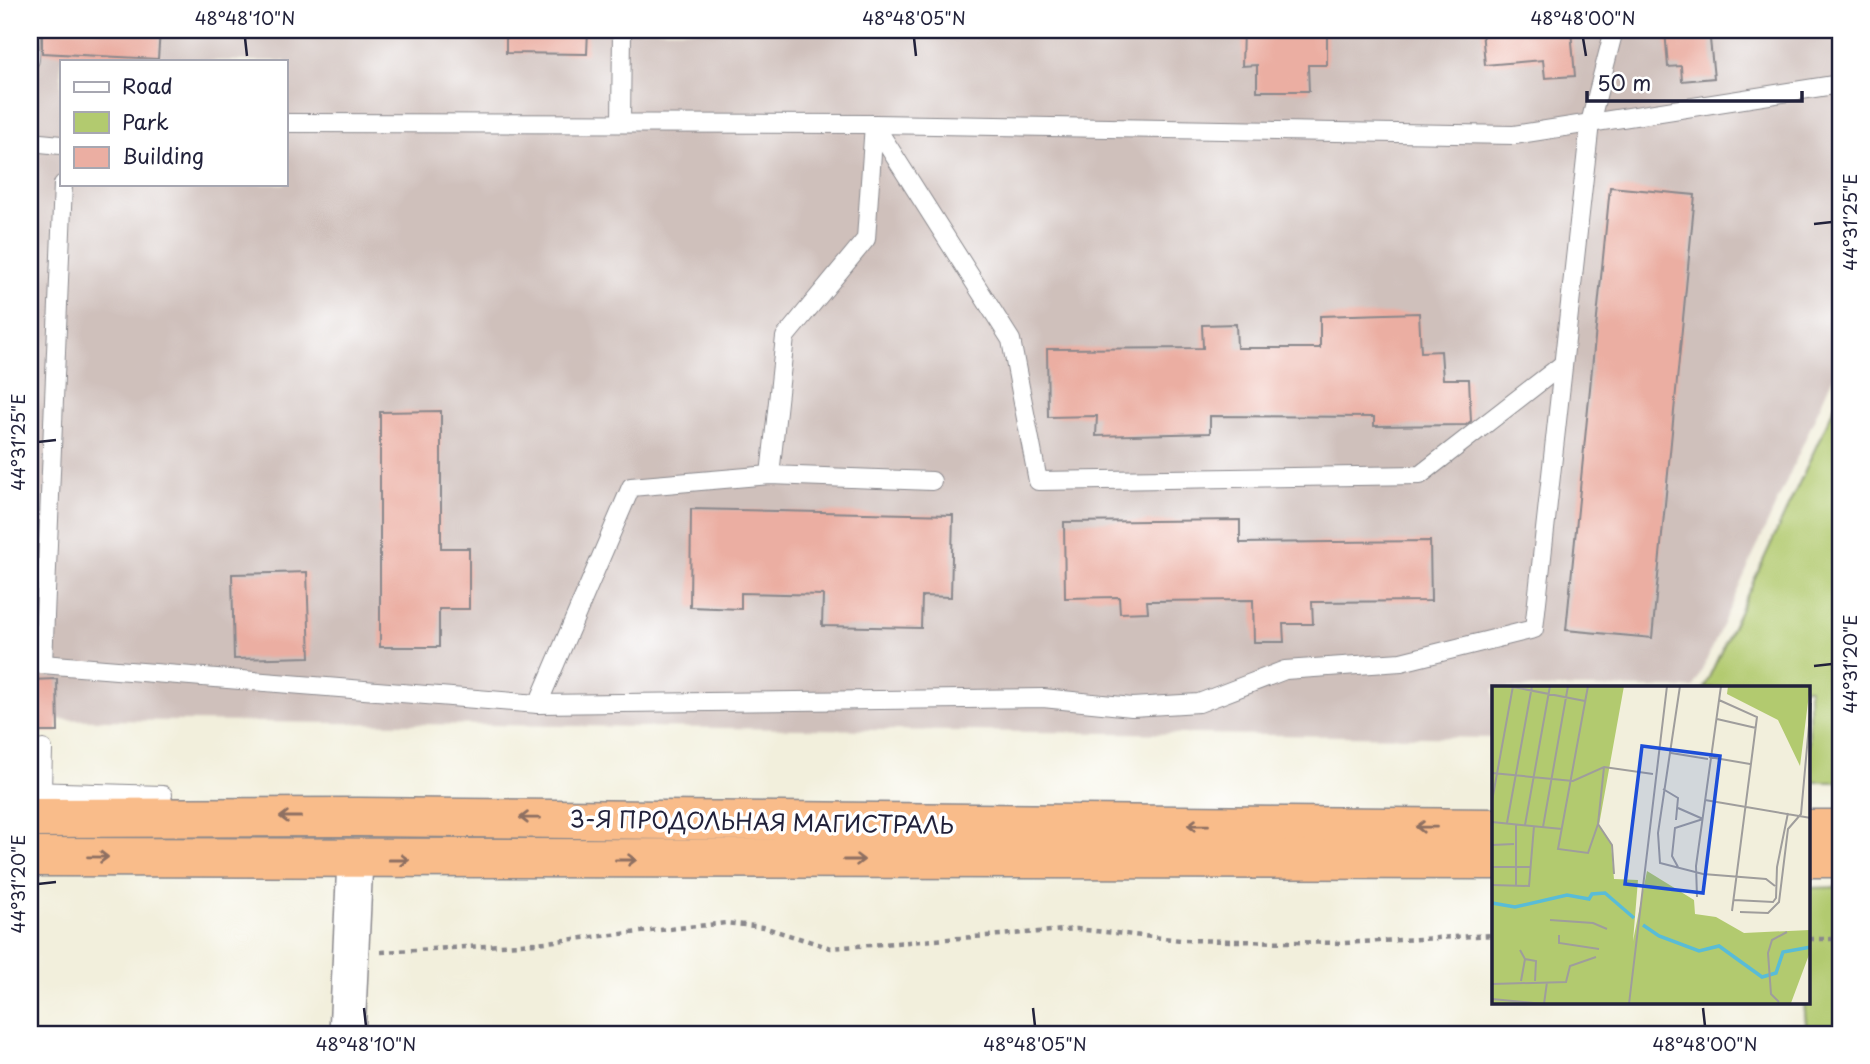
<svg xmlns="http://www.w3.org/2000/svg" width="1870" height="1064" viewBox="0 0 1870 1064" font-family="'Playpen Sans',sans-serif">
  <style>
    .industrial { fill: #cfc0bb; fill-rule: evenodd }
    .green { fill: #b2ca6f; stroke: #6a7655; stroke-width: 2 }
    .building { fill: #ebaea2 }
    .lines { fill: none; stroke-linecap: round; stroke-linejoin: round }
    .service-casing { stroke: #8a888c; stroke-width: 20 }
    .minor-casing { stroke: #8a888c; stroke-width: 38 }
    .trunk-casing { stroke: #8a888c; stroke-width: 41 }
    .path { stroke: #8a888c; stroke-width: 4.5; stroke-dasharray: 5 5; stroke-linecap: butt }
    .service { stroke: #fff; stroke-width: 18 }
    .minor { stroke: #fff; stroke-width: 35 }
    .trunk { stroke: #f9bc8a; stroke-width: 38 }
    .oneway { stroke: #8e6f62 }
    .ticks { fill: none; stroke: #22223b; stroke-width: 2.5 }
    .labels { text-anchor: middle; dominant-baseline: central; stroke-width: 7; stroke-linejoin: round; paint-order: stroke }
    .street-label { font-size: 23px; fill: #22223b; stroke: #fff }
    .inset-river { fill: none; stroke: #59bcd7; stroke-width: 3.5 }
    .inset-road { fill: none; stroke: #9f9d9c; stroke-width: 2 }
    .view { fill: #1d4ed8; fill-opacity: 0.15; stroke: #1d4ed8; stroke-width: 3.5 }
    .inset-edge { fill: none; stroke: #22223b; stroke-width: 3.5 }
    .neatline { fill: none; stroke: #22223b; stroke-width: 2.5 }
    .ticks-label { font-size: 18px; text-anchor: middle; fill: #22223b }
  </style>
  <rect width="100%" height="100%" fill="#fff"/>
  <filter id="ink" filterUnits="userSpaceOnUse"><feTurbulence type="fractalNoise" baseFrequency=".0143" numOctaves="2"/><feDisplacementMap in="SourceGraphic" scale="14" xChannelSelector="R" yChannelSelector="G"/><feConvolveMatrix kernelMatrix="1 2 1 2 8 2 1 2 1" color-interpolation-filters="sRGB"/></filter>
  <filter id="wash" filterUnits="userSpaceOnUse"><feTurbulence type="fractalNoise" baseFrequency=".00686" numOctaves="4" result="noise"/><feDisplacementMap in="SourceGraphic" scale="28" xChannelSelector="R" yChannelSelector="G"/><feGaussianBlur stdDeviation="1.57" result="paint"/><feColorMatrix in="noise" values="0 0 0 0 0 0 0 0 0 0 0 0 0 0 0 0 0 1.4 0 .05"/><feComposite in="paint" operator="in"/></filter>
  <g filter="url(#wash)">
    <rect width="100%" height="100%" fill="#f2efdc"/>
    <!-- industrial -->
    <path class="industrial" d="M 30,30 L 1840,30 L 1840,361 L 1694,688 L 1494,688 L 1494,738 L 30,719 ZM 61,61 L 285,61 L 285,184 L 61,184 Z"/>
    <!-- green -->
    <g class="green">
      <path d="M 1840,395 L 1840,782 L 1809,782 L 1809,688 L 1704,688 Z"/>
      <path d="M 1840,887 L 1840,1034 L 1807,1034 L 1804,1003 L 1809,1003 L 1809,888 Z"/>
    </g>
    <g id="blocks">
      <!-- building -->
      <g class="building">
        <path d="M 42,30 L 160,30 L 158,59 L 42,53 Z"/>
        <path d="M 506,30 L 588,30 L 587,54 L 506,53 Z"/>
        <path d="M 1243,30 L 1327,30 L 1327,65 L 1308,65 L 1309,91 L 1257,91 L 1257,65 L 1242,66 Z"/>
        <path d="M 1482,30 L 1571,30 L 1575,76 L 1545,78 L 1543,60 L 1485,65 Z"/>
        <path d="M 1665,30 L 1709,30 L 1714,78 L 1682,81 L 1681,66 L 1668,67 Z"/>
        <path d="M 1610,187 L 1695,195 L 1652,638 L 1566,630 Z"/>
        <path d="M 1419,313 L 1421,352 L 1441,351 L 1443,379 L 1469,379 L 1471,421 L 1466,425 L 1374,426 L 1374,417 L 1210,416 L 1210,433 L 1096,436 L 1097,416 L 1048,417 L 1047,349 L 1203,348 L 1202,325 L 1236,324 L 1237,348 L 1320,348 L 1320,316 Z"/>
        <path d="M 441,411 L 441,548 L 469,548 L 469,609 L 439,609 L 439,647 L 380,647 L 380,412 Z"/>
        <path d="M 691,509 L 953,515 L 951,597 L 922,596 L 921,628 L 822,626 L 823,595 L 741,593 L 741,609 L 690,607 Z"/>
        <path d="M 1240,520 L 1240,543 L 1430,541 L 1431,601 L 1312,602 L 1313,624 L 1283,624 L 1284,642 L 1254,642 L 1253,600 L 1147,601 L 1148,612 L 1120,613 L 1119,597 L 1065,598 L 1064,522 Z"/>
        <path d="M 307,572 L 310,657 L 234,659 L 232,574 Z"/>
        <path d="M 57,679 L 58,732 L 30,732 L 30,680 Z"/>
      </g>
    </g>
  </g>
  <g filter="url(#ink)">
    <use href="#blocks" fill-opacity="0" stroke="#8a888c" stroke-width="2"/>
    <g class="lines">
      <defs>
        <g id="service">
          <path d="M 30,60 L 31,30"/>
          <path d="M 285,123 L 874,124 L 1514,135 L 1840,84"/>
          <path d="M 621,123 L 622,30"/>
          <path d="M 874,124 L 1011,340 L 1038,481 L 1420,475 L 1563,364"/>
          <path d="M 30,142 L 61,145"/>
          <path d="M 770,475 L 785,337 L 866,239 L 874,124"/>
          <path d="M 30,663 L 538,704 L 1043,698 L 1132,707 L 1199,703 L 1285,670 L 1401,662 L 1534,629 L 1590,123 L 1614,30"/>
          <path d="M 43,664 L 63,184"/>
          <path d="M 538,704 L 631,487 L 770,475 L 932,481"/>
          <path d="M 30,791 L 163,795"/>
          <path d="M 42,791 L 43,749"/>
        </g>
        <path id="minor" d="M 347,1034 L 355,860"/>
        <g id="trunk">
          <path d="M 30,818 L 358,817 L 1494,828"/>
          <path d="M 1809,829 L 1840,829"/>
          <path d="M 30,857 L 1494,860"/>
          <path d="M 1809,858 L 1840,858"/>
        </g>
      </defs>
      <!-- service casing -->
      <use href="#service" class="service-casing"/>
      <!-- minor casing -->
      <use href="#minor" class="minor-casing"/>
      <!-- trunk casing -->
      <use href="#trunk" class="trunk-casing"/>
      <!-- path -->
      <g class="path">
        <path d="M 1809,939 L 1840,939"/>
        <path d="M 381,952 L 536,943 L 726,923 L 763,927 L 831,948 L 1077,929 L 1181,940 L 1343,943 L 1494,935"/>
      </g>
      <!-- service -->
      <use href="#service" class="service"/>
      <!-- minor -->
      <use href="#minor" class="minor"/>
      <!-- trunk -->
      <use href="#trunk" class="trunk"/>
    </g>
    <!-- one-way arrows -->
    <defs><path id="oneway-shaft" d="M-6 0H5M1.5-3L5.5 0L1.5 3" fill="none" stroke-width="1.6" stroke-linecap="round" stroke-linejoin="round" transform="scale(1.75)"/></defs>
    <g class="oneway">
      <use href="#oneway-shaft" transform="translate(290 817) rotate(180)"/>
      <use href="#oneway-shaft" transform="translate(530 818) rotate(-179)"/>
      <use href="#oneway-shaft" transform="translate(1198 825) rotate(-179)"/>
      <use href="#oneway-shaft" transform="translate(1426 827) rotate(-179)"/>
      <use href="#oneway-shaft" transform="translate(98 857) rotate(1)"/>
      <use href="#oneway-shaft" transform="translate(399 860)"/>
      <use href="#oneway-shaft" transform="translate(626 860)"/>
      <use href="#oneway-shaft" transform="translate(854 860)"/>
    </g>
  </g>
  <!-- ticks -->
  <path class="ticks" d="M 245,38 L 247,56M 914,38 L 916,56M 1583,38 L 1586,56M 1814,224 L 1832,222M 38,442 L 56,440M 1814,666 L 1832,664M 38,884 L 56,882M 364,1008 L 366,1026M 1033,1008 L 1035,1026M 1703,1008 L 1705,1026"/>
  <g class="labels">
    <!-- street labels -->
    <g class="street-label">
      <text transform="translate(762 821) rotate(1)">3-Я ПРОДОЛЬНАЯ МАГИСТРАЛЬ</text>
    </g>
  </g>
  <!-- overview -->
  <g transform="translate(1492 686)">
    <rect width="318" height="318" fill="#f2efdc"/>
    <path d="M 0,0 L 132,0 L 107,139 L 119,157 L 122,193 L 146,194 L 141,255 L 155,185 L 202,214 L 203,228 L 224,231 L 252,247 L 318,244 L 318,266 L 299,317 L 0,318 ZM 236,0 L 318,0 L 308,80 L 286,34 L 235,8 Z" fill="#b2ca6f"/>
    <path class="inset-river" d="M 0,217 L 23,221 L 75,209 L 97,213 L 100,208 L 113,207 L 142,232M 151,239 L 167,250 L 207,265 L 227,260 L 270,291 L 284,287 L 291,266 L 319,261"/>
    <path class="inset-road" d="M 16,0 L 93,15M 96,0 L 66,163 L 96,167 L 106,138 L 112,81M 188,0 L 166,147 L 168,177 L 211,188 L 274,193 L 283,200M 227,14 L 265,31 L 240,225M 225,33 L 264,42M 179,67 L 216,73M 217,71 L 258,78M 0,87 L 81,95 L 112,81 L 161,88M 171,103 L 186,112 L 184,134M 213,114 L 319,132M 0,115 L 21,0M 186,122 L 211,133M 0,136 L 70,143M 15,137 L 40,0M 106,138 L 120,159 L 122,188M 33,139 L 58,0M 51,141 L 76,0M 0,159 L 22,158M 0,181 L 38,181M 186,181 L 180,170 L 183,142 L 211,133M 0,199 L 37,200 L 42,140M 24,200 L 24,139M 205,211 L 204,180 L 229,0M 242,214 L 281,216 L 284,212 L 285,181 L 296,127M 248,226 L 276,227 L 287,216 L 296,143 L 309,128 L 319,17M 58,234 L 101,237 L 115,243M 67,249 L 67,257 L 107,263M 28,264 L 33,273 L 44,275 L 43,295M 29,295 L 33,273M 0,298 L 74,296 L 78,280 L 104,271M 0,313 L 52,318M 287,316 L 279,308 L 276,267 L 280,254 L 295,246M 52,318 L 55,296M 137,318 L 175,0"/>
    <path class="view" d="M 150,60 L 228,70 L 211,207 L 133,198 Z"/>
    <rect width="318" height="318" class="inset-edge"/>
  </g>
  <!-- margin -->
  <rect width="1870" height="1064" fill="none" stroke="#fff" stroke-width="77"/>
  <!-- legend -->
  <rect x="60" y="60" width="228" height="126" fill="#ffffff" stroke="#a7a7b1" stroke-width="2"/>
  <rect x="74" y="82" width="35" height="10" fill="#ffffff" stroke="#a7a7b1" stroke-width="2"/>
  <text x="122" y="94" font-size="21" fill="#22223b">Road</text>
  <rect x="74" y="112" width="35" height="21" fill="#b2ca6f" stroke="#a7a7b1" stroke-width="2"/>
  <text x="122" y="130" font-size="21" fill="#22223b">Park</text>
  <rect x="74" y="147" width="35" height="21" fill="#ebaea2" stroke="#a7a7b1" stroke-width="2"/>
  <text x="122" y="164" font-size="21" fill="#22223b">Building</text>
  <!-- scale -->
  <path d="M1587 91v10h215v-10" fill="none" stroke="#22223b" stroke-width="3.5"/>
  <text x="1597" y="91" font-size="21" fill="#22223b" stroke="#ffffff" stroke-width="5" paint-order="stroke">50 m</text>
  <rect x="38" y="38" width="1794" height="988" class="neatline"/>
  <g class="ticks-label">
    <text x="245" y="25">48°48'10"N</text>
    <text x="914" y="25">48°48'05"N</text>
    <text x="1583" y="25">48°48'00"N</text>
    <text transform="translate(1851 222) rotate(-90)" y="6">44°31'25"E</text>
    <text transform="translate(19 442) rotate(-90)" y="6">44°31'25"E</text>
    <text transform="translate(1851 664) rotate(-90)" y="6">44°31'20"E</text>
    <text transform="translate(19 884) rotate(-90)" y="6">44°31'20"E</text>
    <text x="366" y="1051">48°48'10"N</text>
    <text x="1035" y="1051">48°48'05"N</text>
    <text x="1705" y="1051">48°48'00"N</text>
  </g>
</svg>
